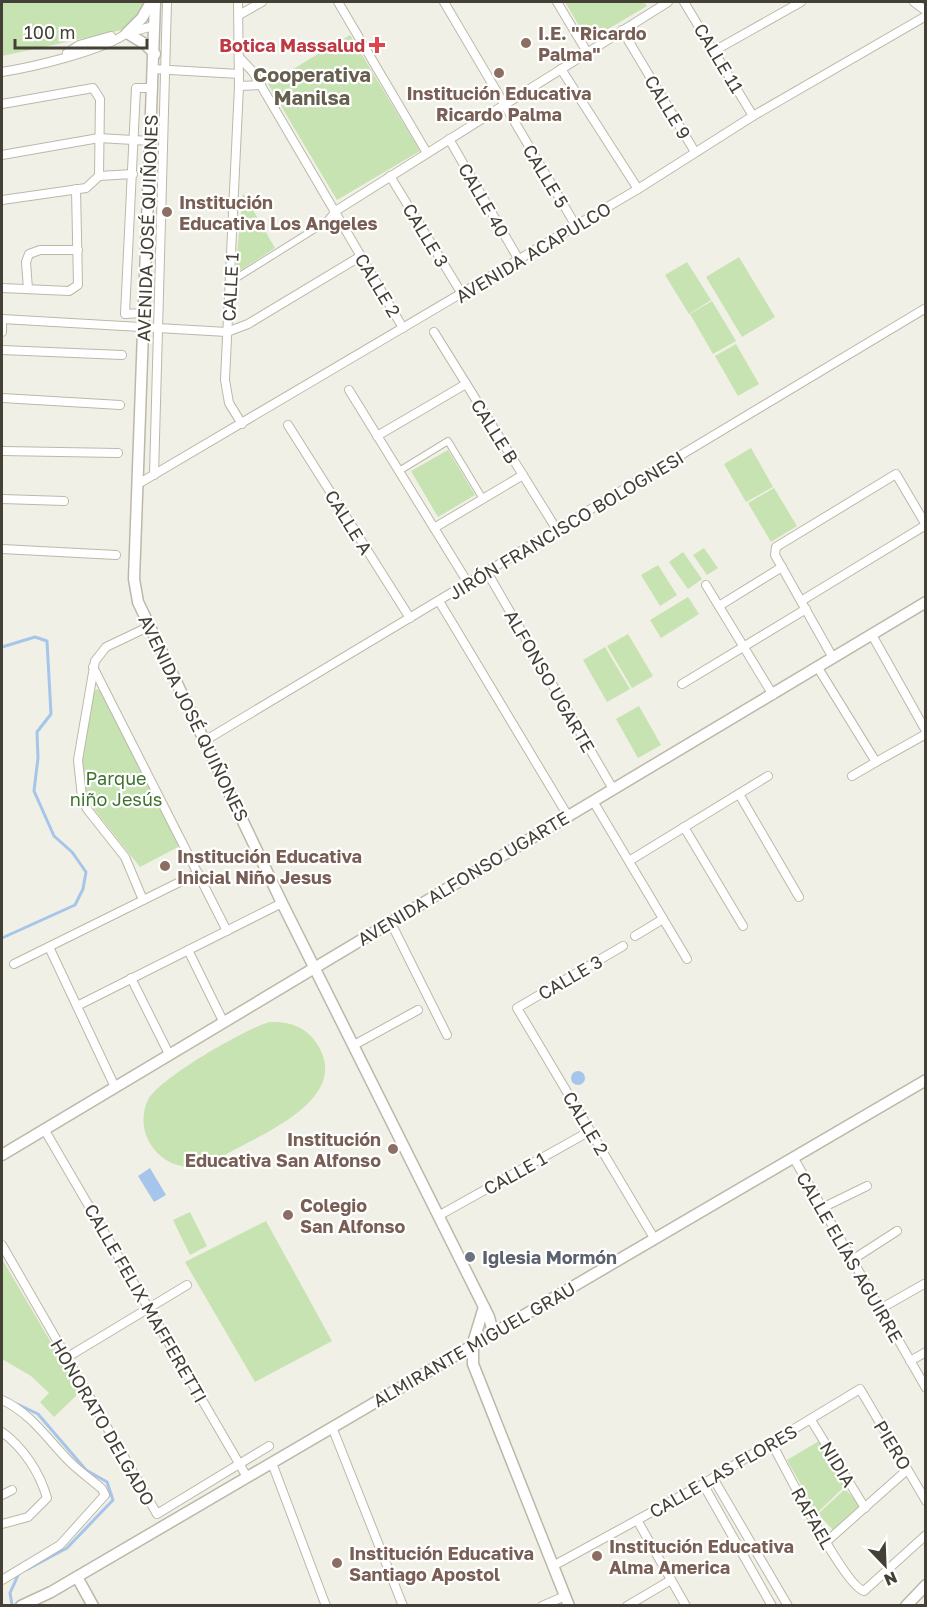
<svg xmlns="http://www.w3.org/2000/svg" width="927" height="1607" viewBox="0 0 927 1607" font-family="'Golos Text',sans-serif">
  <style>
    .green { fill: #c6e3b1 }
    .water { fill: #a6c5ea }
    .lines { fill: none; stroke-linecap: round; stroke-linejoin: round }
    .stream { stroke: #a6c5ea; stroke-width: 3 }
    .pedestrian-casing { stroke: #bcb8a9; stroke-width: 8 }
    .minor-casing { stroke: #bcb8a9; stroke-width: 10 }
    .tertiary-casing { stroke: #bcb8a9; stroke-width: 13 }
    .pedestrian { stroke: #fff; stroke-width: 6 }
    .minor { stroke: #fff; stroke-width: 8 }
    .tertiary { stroke: #fff; stroke-width: 10 }
    .education-dot { fill: #8d6e63; stroke: #fff; stroke-width: 2 }
    .health-dot { fill: #e0444e; stroke: #fff; stroke-width: 2 }
    .worship-dot { fill: #6b7280; stroke: #fff; stroke-width: 2 }
    .labels { text-anchor: middle; dominant-baseline: central; stroke-width: 4.5; stroke-linejoin: round; paint-order: stroke }
    .education-label { font-size: 18px; font-weight: bold; fill: #785e54; stroke: #fff; text-anchor: start }
    .health-label { font-size: 18px; font-weight: bold; fill: #be3a42; stroke: #fff; text-anchor: end }
    .street-label { font-size: 18px; fill: #444036; stroke: #fff }
    .park-label { font-size: 18px; fill: #3e712e; stroke: #fff }
    .worship-label { font-size: 18px; font-weight: bold; fill: #5b616d; stroke: #fff; text-anchor: start }
    .neighbourhood-label { font-size: 20px; font-weight: bold; fill: #665f4e; stroke: #fff }
  </style>
  <rect width="100%" height="100%" fill="#f1f0e6"/>
  <!-- green -->
  <g class="green">
    <path d="M 2,2 L 147,2 L 133,22 L 122,30 L 2,56 Z"/>
    <path d="M 565,2 L 644,2 L 647,6 L 588,41 Z"/>
    <path d="M 350,35 L 420,151 L 337,200 L 268,84 Z"/>
    <path d="M 243,193 L 275,248 L 235,274 Z"/>
    <path d="M 739,257 L 775,317 L 742,337 L 706,277 Z"/>
    <path d="M 687,262 L 711,300 L 689,314 L 665,275 Z"/>
    <path d="M 712,301 L 736,341 L 713,354 L 690,314 Z"/>
    <path d="M 736,344 L 759,384 L 738,396 L 715,356 Z"/>
    <path d="M 751,448 L 773,487 L 746,502 L 724,464 Z"/>
    <path d="M 448,450 L 475,495 L 438,517 L 411,471 Z"/>
    <path d="M 774,488 L 797,526 L 771,542 L 748,503 Z"/>
    <path d="M 704,548 L 718,568 L 707,575 L 693,555 Z"/>
    <path d="M 683,552 L 702,579 L 688,589 L 669,562 Z"/>
    <path d="M 658,565 L 677,595 L 660,606 L 641,575 Z"/>
    <path d="M 688,597 L 699,614 L 661,638 L 650,620 Z"/>
    <path d="M 628,634 L 653,676 L 632,688 L 607,646 Z"/>
    <path d="M 605,647 L 630,689 L 607,702 L 583,660 Z"/>
    <path d="M 97,689 L 102,691 L 180,846 L 140,867 L 86,799 L 81,777 L 83,736 L 92,694 Z"/>
    <path d="M 639,706 L 661,745 L 638,758 L 616,719 Z"/>
    <path d="M 270,1022 C 289,1021 307,1027 317,1044 C 353,1099 261,1134 225,1155 C 214,1161 204,1167 191,1167 C 157,1167 133,1131 148,1100 C 158,1079 246,1028 270,1022 Z"/>
    <path d="M 190,1212 L 207,1246 L 190,1255 L 173,1220 Z"/>
    <path d="M 266,1221 L 332,1341 L 255,1382 L 185,1262 Z"/>
    <path d="M 2,1259 L 80,1392 L 54,1417 L 40,1402 L 49,1393 L 31,1376 L 2,1359 Z"/>
    <path d="M 819,1441 L 845,1486 L 817,1513 L 787,1460 Z"/>
    <path d="M 845,1489 L 860,1505 L 833,1530 L 818,1514 Z"/>
  </g>
  <!-- water -->
  <g class="water">
    <circle cx="578" cy="1078" r="7"/>
    <path d="M 150,1168 L 166,1195 L 154,1202 L 138,1176 Z"/>
  </g>
  <g class="lines">
    <!-- stream -->
    <g class="stream">
      <path d="M 2,647 L 35,637 L 47,641 L 51,714 L 37,732 L 38,758 L 34,791 L 54,836 L 72,852 L 86,872 L 83,889 L 75,905 L 2,938"/>
      <path d="M 17,1404 L 38,1414 L 86,1470 L 107,1482 L 113,1500 L 67,1548 L 28,1569"/>
      <path d="M 12,1605 L 10,1593 L 19,1573"/>
    </g>
    <defs>
      <g id="pedestrian">
        <path d="M 230,282 L 326,222 L 334,212"/>
        <path d="M 399,471 L 448,441 L 483,499"/>
      </g>
      <g id="minor">
        <path d="M 238,2 L 239,86 L 225,380 L 229,403 L 242,424"/>
        <path d="M 338,2 L 427,153"/>
        <path d="M 444,2 L 576,226"/>
        <path d="M 557,2 L 587,52"/>
        <path d="M 684,2 L 753,116"/>
        <path d="M 914,2 L 926,11"/>
        <path d="M 239,15 L 262,2"/>
        <path d="M 622,30 L 695,152"/>
        <path d="M 126,33 L 154,26"/>
        <path d="M 714,51 L 801,2"/>
        <path d="M 67,53 L 79,45 L 111,36"/>
        <path d="M 239,57 L 253,72 L 403,328"/>
        <path d="M 153,69 L 239,74"/>
        <path d="M 561,69 L 638,189"/>
        <path d="M 2,72 C 33,67 102,51 127,33"/>
        <path d="M 239,86 L 261,85"/>
        <path d="M 2,104 L 93,88 L 100,99 L 99,176"/>
        <path d="M 449,139 L 519,260"/>
        <path d="M 2,155 L 99,138 L 150,141"/>
        <path d="M 390,176 L 462,294"/>
        <path d="M 2,200 L 86,188 L 99,176 L 133,174"/>
        <path d="M 334,212 L 668,2"/>
        <path d="M 2,288 L 69,291 L 78,285 L 76,189"/>
        <path d="M 28,289 L 26,262 L 29,254 L 40,250 L 78,250"/>
        <path d="M 143,313 L 125,314 L 136,88 L 153,88"/>
        <path d="M 2,319 L 227,332 L 248,324 L 361,256"/>
        <path d="M 2,332 L 2,319"/>
        <path d="M 434,332 L 557,530"/>
        <path d="M 2,350 L 122,355"/>
        <path d="M 349,390 L 468,583"/>
        <path d="M 2,398 L 120,405"/>
        <path d="M 288,425 L 410,618"/>
        <path d="M 377,436 L 466,384"/>
        <path d="M 2,451 L 118,453"/>
        <path d="M 154,475 L 167,2"/>
        <path d="M 138,484 L 638,189 L 753,116 L 926,16"/>
        <path d="M 2,499 L 64,501"/>
        <path d="M 434,528 L 523,475"/>
        <path d="M 2,549 L 116,555"/>
        <path d="M 487,572 L 613,789"/>
        <path d="M 706,585 L 773,695"/>
        <path d="M 439,601 L 568,816"/>
        <path d="M 801,601 L 926,525"/>
        <path d="M 719,606 L 782,567"/>
        <path d="M 872,635 L 926,731"/>
        <path d="M 833,658 L 775,555 L 776,547 L 896,474 L 926,525"/>
        <path d="M 93,667 L 227,931"/>
        <path d="M 818,668 L 876,762 L 926,734"/>
        <path d="M 682,684 L 806,609"/>
        <path d="M 206,740 L 926,308"/>
        <path d="M 852,776 L 876,762"/>
        <path d="M 739,794 L 799,897"/>
        <path d="M 593,801 L 687,959"/>
        <path d="M 684,827 L 743,926"/>
        <path d="M 629,861 L 768,776"/>
        <path d="M 143,900 L 125,857 L 87,809 L 82,797 L 78,760 L 95,661 L 106,647 L 148,627"/>
        <path d="M 390,921 L 447,1035"/>
        <path d="M 635,936 L 663,919"/>
        <path d="M 623,946 L 517,1008 L 654,1238"/>
        <path d="M 49,947 L 115,1087"/>
        <path d="M 188,950 L 223,1021"/>
        <path d="M 14,964 L 198,873"/>
        <path d="M 131,978 L 169,1054"/>
        <path d="M 77,1006 L 282,903"/>
        <path d="M 354,1045 L 418,1010"/>
        <path d="M 44,1129 L 247,1477"/>
        <path d="M 793,1157 L 926,1388"/>
        <path d="M 822,1208 L 867,1186"/>
        <path d="M 440,1215 L 590,1131"/>
        <path d="M 2,1245 L 157,1514 L 269,1446"/>
        <path d="M 852,1260 L 897,1231"/>
        <path d="M 880,1309 L 924,1284"/>
        <path d="M 66,1358 L 187,1285"/>
        <path d="M 910,1361 L 926,1352"/>
        <path d="M 2,1400 C 31,1413 48,1440 70,1462 C 80,1472 92,1480 102,1489 L 105,1495 L 60,1545 L 2,1580"/>
        <path d="M 811,1420 L 865,1508"/>
        <path d="M 332,1427 L 403,1606"/>
        <path d="M 2,1432 C 23,1447 40,1473 47,1498 L 28,1517 L 2,1524"/>
        <path d="M 772,1444 C 785,1467 844,1586 864,1591 L 926,1535"/>
        <path d="M 272,1463 L 326,1606"/>
        <path d="M 713,1478 L 788,1606"/>
        <path d="M 703,1484 L 772,1606"/>
        <path d="M 2,1495 L 12,1490"/>
        <path d="M 637,1520 L 686,1606"/>
        <path d="M 826,1542 L 907,1470"/>
        <path d="M 553,1566 L 703,1484 L 860,1389 L 926,1501"/>
        <path d="M 542,1606 L 565,1596"/>
        <path d="M 627,1606 L 671,1580"/>
      </g>
      <g id="tertiary">
        <path d="M 151,2 L 142,18 L 127,33 L 145,44 L 155,54"/>
        <path d="M 155,2 L 134,579 L 138,602 L 282,903 L 489,1317 L 493,1332"/>
        <path d="M 2,1155 L 926,602"/>
        <path d="M 484,1307 L 473,1343 L 473,1364 L 569,1606"/>
        <path d="M 77,1577 L 93,1606"/>
        <path d="M 21,1606 L 51,1592 L 926,1080"/>
        <path d="M 906,1606 L 926,1585"/>
      </g>
    </defs>
    <!-- pedestrian casing -->
    <use href="#pedestrian" class="pedestrian-casing"/>
    <!-- minor casing -->
    <use href="#minor" class="minor-casing"/>
    <!-- tertiary casing -->
    <use href="#tertiary" class="tertiary-casing"/>
    <!-- pedestrian -->
    <use href="#pedestrian" class="pedestrian"/>
    <!-- minor -->
    <use href="#minor" class="minor"/>
    <!-- tertiary -->
    <use href="#tertiary" class="tertiary"/>
  </g>
  <!-- markers -->
  <g class="education-dot">
    <circle cx="526" cy="43" r="6"/>
    <circle cx="499" cy="73" r="6"/>
    <circle cx="167" cy="212" r="6"/>
    <circle cx="165" cy="866" r="6"/>
    <circle cx="393" cy="1149" r="6"/>
    <circle cx="288" cy="1215" r="6"/>
    <circle cx="597" cy="1556" r="6"/>
    <circle cx="337" cy="1563" r="6"/>
  </g>
  <path class="health-dot" d="M374 36h6v6h6v6h-6v6h-6v-6h-6v-6h6z"/>
  <circle class="worship-dot" cx="470" cy="1257" r="6"/>
  <g class="labels">
    <!-- education labels -->
    <g class="education-label">
      <text x="538" y="33">I.E. "Ricardo<tspan x="538" dy="21">Palma"</tspan></text>
      <text x="499" y="93" text-anchor="middle">Institución Educativa<tspan x="499" dy="21">Ricardo Palma</tspan></text>
      <text x="179" y="202">Institución<tspan x="179" dy="21">Educativa Los Angeles</tspan></text>
      <text x="177" y="856">Institución Educativa<tspan x="177" dy="21">Inicial Niño Jesus</tspan></text>
      <text x="381" y="1139" text-anchor="end">Institución<tspan x="381" dy="21">Educativa San Alfonso</tspan></text>
      <text x="300" y="1205">Colegio<tspan x="300" dy="21">San Alfonso</tspan></text>
      <text x="609" y="1546">Institución Educativa<tspan x="609" dy="21">Alma America</tspan></text>
      <text x="349" y="1553">Institución Educativa<tspan x="349" dy="21">Santiago Apostol</tspan></text>
    </g>
    <!-- health labels -->
    <g class="health-label">
      <text x="365" y="45">Botica Massalud</text>
    </g>
    <!-- street labels -->
    <g class="street-label">
      <text transform="translate(719 58) rotate(59)">CALLE 11</text>
      <text transform="translate(668 107) rotate(59)">CALLE 9</text>
      <text transform="translate(546 176) rotate(59)">CALLE 5</text>
      <text transform="translate(484 200) rotate(60)">CALLE 40</text>
      <text transform="translate(147 228) rotate(-88)">AVENIDA JOSÉ QUIÑONES</text>
      <text transform="translate(426 235) rotate(59)">CALLE 3</text>
      <text transform="translate(533 252) rotate(-31)">AVENIDA ACAPULCO</text>
      <text transform="translate(378 285) rotate(59)">CALLE 2</text>
      <text transform="translate(230 287) rotate(-87)">CALLE 1</text>
      <text transform="translate(495 431) rotate(58)">CALLE B</text>
      <text transform="translate(349 522) rotate(58)">CALLE A</text>
      <text transform="translate(566 525) rotate(-31)">JIRÓN FRANCISCO BOLOGNESI</text>
      <text transform="translate(550 681) rotate(60)">ALFONSO UGARTE</text>
      <text transform="translate(194 718) rotate(64)">AVENIDA JOSÉ QUIÑONES</text>
      <text transform="translate(463 878) rotate(-31)">AVENIDA ALFONSO UGARTE</text>
      <text transform="translate(570 977) rotate(-30)">CALLE 3</text>
      <text transform="translate(586 1123) rotate(59)">CALLE 2</text>
      <text transform="translate(515 1173) rotate(-29)">CALLE 1</text>
      <text transform="translate(850 1257) rotate(60)">CALLE ELÍAS AGUIRRE</text>
      <text transform="translate(146 1303) rotate(60)">CALLE FELIX MAFFERETTI</text>
      <text transform="translate(474 1344) rotate(-30)">ALMIRANTE MIGUEL GRAU</text>
      <text transform="translate(103 1422) rotate(60)">HONORATO DELGADO</text>
      <text transform="translate(893 1445) rotate(59)">PIERO</text>
      <text transform="translate(838 1464) rotate(58)">NIDIA</text>
      <text transform="translate(723 1471) rotate(-30)">CALLE LAS FLORES</text>
      <text transform="translate(813 1518) rotate(61)">RAFAEL</text>
    </g>
    <!-- park labels -->
    <g class="park-label">
      <text x="116" y="778">Parque<tspan x="116" dy="21">niño Jesús</tspan></text>
    </g>
    <!-- worship labels -->
    <g class="worship-label">
      <text x="482" y="1257">Iglesia Mormón</text>
    </g>
    <!-- neighbourhood labels -->
    <g class="neighbourhood-label">
      <text x="312" y="74">Cooperativa<tspan x="312" dy="23">Manilsa</tspan></text>
    </g>
  </g>
  <!-- border -->
  <rect width="927" height="1607" fill="none" stroke="#444036" stroke-width="6"/>
  <!-- north arrow -->
  <g transform="translate(885 1565) rotate(157)" stroke="#ffffff" stroke-width="4.5" paint-order="stroke">
  <path d="M0-4.5L10 22L0 15L-10 22Z" fill="#444036"/>
  <text y="-9" font-size="16" font-weight="bold" text-anchor="middle" fill="#444036">N</text>
  </g>
  <!-- scale -->
  <path d="M15 39v9h132v-9" fill="none" stroke="#444036" stroke-width="3"/>
  <text x="24" y="39" font-size="18" fill="#444036" stroke="#ffffff" stroke-width="4.5" paint-order="stroke">100 m</text>
</svg>
